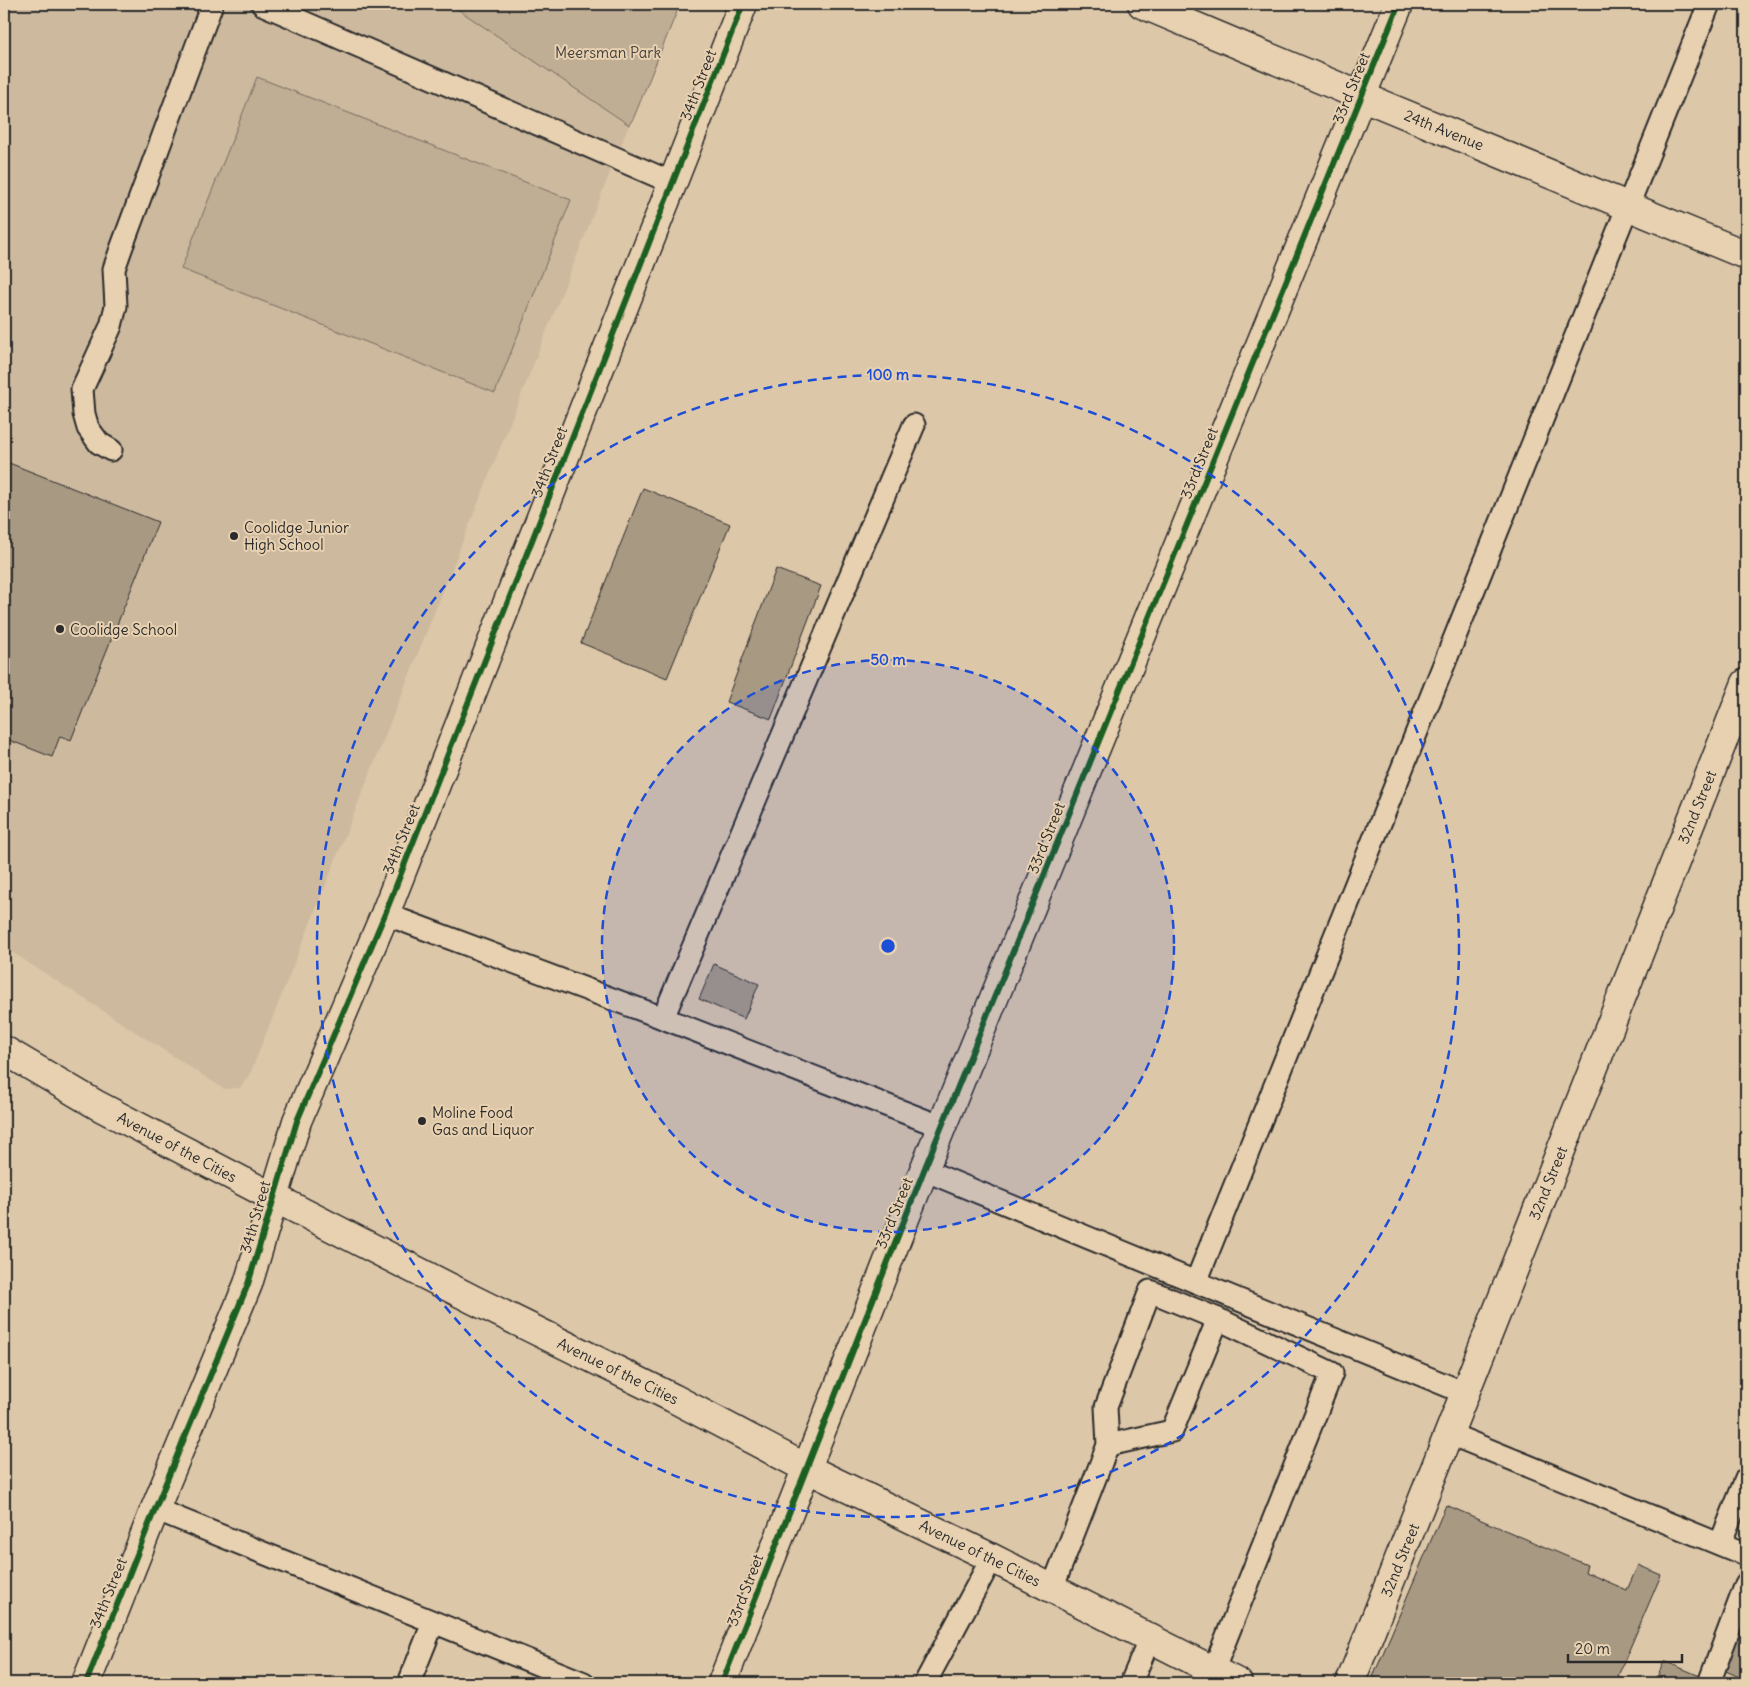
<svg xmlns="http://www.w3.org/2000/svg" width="1750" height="1687" viewBox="0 0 1750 1687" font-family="Delius,sans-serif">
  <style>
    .built { fill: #cdb99e }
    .green { fill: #bfad94; stroke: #756c60 }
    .building { fill: #a89983; stroke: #2b2b2b }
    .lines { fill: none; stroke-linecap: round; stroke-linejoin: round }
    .lane-casing { stroke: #2b2b2b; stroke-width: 25 }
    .street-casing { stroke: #2b2b2b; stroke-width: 31 }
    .secondary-casing { stroke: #2b2b2b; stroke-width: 31 }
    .lane { stroke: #e8d1b1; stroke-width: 21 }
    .street { stroke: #e8d1b1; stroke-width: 28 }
    .secondary { stroke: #e8d1b1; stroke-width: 28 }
    .cycleway-casing { stroke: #e8d1b1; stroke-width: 9 }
    .cycleway { stroke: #1b5e20; stroke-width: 6 }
    .ring { fill: none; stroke: #1d4ed8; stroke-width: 2.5; stroke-dasharray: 9 6 }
    .poi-dot { fill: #2b2b2b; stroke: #e8d1b1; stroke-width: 2 }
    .labels { text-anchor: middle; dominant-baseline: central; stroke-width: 4; stroke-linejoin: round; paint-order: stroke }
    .park-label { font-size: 15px; fill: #413e3b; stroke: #e8d1b1 }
    .street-label { font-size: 15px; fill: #2b2b2b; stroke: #e8d1b1 }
    .poi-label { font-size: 15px; fill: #2b2b2b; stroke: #e8d1b1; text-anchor: start }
    .centre { fill: #1d4ed8; stroke: #e8d1b1; stroke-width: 2.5 }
    .ring-label { font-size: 15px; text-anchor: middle; font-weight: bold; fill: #1d4ed8; stroke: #e8d1b1; stroke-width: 4; stroke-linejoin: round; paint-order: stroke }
  </style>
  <rect width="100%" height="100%" fill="#ddc7a9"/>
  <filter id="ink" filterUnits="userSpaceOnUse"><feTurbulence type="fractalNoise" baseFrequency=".02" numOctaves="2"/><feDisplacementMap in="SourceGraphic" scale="10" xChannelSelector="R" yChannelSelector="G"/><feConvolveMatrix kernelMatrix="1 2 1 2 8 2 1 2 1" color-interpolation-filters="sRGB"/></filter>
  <g filter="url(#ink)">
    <!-- built -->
    <path class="built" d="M 4,4 L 450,4 L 629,125 L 250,1074 L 240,1088 L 224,1089 L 4,947 Z"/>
    <!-- green -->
    <g class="green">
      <path d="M 450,4 L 680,4 L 634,117 L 629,125 Z"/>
      <path d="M 257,77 L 571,200 L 495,393 L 181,269 Z"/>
    </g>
    <!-- building -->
    <g class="building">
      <path d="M 4,461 L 158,522 L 71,740 L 60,736 L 52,757 L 4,738 Z"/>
      <path d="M 643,488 L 730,524 L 667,678 L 581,643 Z"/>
      <path d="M 776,569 L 821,586 L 771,719 L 726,702 Z"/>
      <path d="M 714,964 L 759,984 L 744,1019 L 699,999 Z"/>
      <path d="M 1446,1505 L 1587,1565 L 1585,1572 L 1627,1590 L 1638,1565 L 1661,1575 L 1618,1676 L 1636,1683 L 1389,1683 L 1373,1677 Z"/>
      <path d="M 1746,1607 L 1746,1680 L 1719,1668 Z"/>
      <path d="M 1664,1661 L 1700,1676 L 1697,1683 L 1655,1683 Z"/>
    </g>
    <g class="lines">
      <defs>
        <g id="lane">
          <path d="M 262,4 L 673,183"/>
          <path d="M 111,450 L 99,443 L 88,428 L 84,414 L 82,389 L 111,326 L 116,306 L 114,269 L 121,249 L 212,4"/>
          <path d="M 385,914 L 663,1018 L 942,1127"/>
          <path d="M 663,1018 L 914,425"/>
          <path d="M 924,1170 L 1465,1393"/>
          <path d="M 1196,1282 L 1709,4"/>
          <path d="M 1450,1434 L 1746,1555"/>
          <path d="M 1108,1445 L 1172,1431 L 1218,1319"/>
          <path d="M 155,1509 L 584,1683"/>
          <path d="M 1720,1544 L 1746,1479"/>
          <path d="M 1052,1589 L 1108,1445 L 1106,1407 L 1150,1291 L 1218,1319 L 1332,1373 L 1213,1671"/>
          <path d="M 409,1683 L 433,1623"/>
          <path d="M 925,1683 L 992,1558"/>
          <path d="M 1131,1683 L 1150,1638"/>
          <path d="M 1709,1683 L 1746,1584"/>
        </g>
        <g id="street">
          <path d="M 1142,4 L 1361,96 L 1746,255"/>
          <path d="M 722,1683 L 924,1170 L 1399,4"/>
          <path d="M 1350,1683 L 1746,683"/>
        </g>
        <g id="secondary">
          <path d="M 4,1050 L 97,1105 L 273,1197 L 474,1300 L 673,1398 L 806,1468 L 992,1558 L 1238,1683"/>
          <path d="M 86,1683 L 155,1509 L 248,1284 L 297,1121 L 385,914 L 743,4"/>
        </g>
      </defs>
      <!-- lane casing -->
      <use href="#lane" class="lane-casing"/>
      <!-- street casing -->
      <use href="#street" class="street-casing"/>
      <!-- secondary casing -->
      <use href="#secondary" class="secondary-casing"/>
      <!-- lane -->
      <use href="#lane" class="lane"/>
      <!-- street -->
      <use href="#street" class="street"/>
      <!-- secondary -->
      <use href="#secondary" class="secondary"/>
      <defs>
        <g id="cycleway">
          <path d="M 86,1683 L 155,1509 L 248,1284 L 297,1121 L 385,914 L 743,4"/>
          <path d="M 722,1683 L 924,1170 L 1399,4"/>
        </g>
      </defs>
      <!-- cycleway casing -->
      <use href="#cycleway" class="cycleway-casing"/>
      <!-- cycleway -->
      <use href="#cycleway" class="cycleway"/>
    </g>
  </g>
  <!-- distance rings -->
  <circle cx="888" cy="946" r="286" fill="#1d4ed8" fill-opacity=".12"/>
  <g class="ring">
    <circle cx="888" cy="946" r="286"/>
    <circle cx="888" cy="946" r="571"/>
  </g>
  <!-- markers -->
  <g class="poi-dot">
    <circle cx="234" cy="536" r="5"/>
    <circle cx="60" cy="629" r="5"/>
    <circle cx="422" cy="1121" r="5"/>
  </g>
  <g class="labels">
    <!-- park labels -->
    <g class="park-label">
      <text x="608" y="52">Meersman Park</text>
    </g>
    <!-- street labels -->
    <g class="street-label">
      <text transform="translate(698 85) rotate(-69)">34th Street</text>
      <text transform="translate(1351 88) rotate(-68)">33rd Street</text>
      <text transform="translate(1444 130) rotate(22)">24th Avenue</text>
      <text transform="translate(549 462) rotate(-69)">34th Street</text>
      <text transform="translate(1199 463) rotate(-68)">33rd Street</text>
      <text transform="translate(1697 807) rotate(-68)">32nd Street</text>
      <text transform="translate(1046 838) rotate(-68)">33rd Street</text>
      <text transform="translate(401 839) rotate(-68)">34th Street</text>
      <text transform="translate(177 1147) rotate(28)">Avenue of the Cities</text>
      <text transform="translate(1548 1183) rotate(-68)">32nd Street</text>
      <text transform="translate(894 1213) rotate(-68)">33rd Street</text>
      <text transform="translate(255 1217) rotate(-74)">34th Street</text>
      <text transform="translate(618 1371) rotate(26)">Avenue of the Cities</text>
      <text transform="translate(980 1553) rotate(26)">Avenue of the Cities</text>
      <text transform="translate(1400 1560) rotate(-68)">32nd Street</text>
      <text transform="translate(745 1590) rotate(-69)">33rd Street</text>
      <text transform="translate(108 1593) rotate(-68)">34th Street</text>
    </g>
    <!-- poi labels -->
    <g class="poi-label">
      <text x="244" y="527">Coolidge Junior<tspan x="244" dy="17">High School</tspan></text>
      <text x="70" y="629">Coolidge School</text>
      <text x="432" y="1112">Moline Food<tspan x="432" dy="17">Gas and Liquor</tspan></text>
    </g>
  </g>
  <circle cx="888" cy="946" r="8" class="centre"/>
  <g class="ring-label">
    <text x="888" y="380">100 m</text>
    <text x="888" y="665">50 m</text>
  </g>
  <!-- margin -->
  <rect width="1750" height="1687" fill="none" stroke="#e8d1b1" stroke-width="20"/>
  <rect x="10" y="10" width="1730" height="1667" fill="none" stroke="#2b2b2b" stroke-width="2" filter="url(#ink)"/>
  <!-- scale -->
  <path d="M1568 1654v8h114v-8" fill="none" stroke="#2b2b2b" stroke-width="2.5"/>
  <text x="1575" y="1654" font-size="15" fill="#2b2b2b" stroke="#e8d1b1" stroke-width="4" paint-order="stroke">20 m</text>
</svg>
